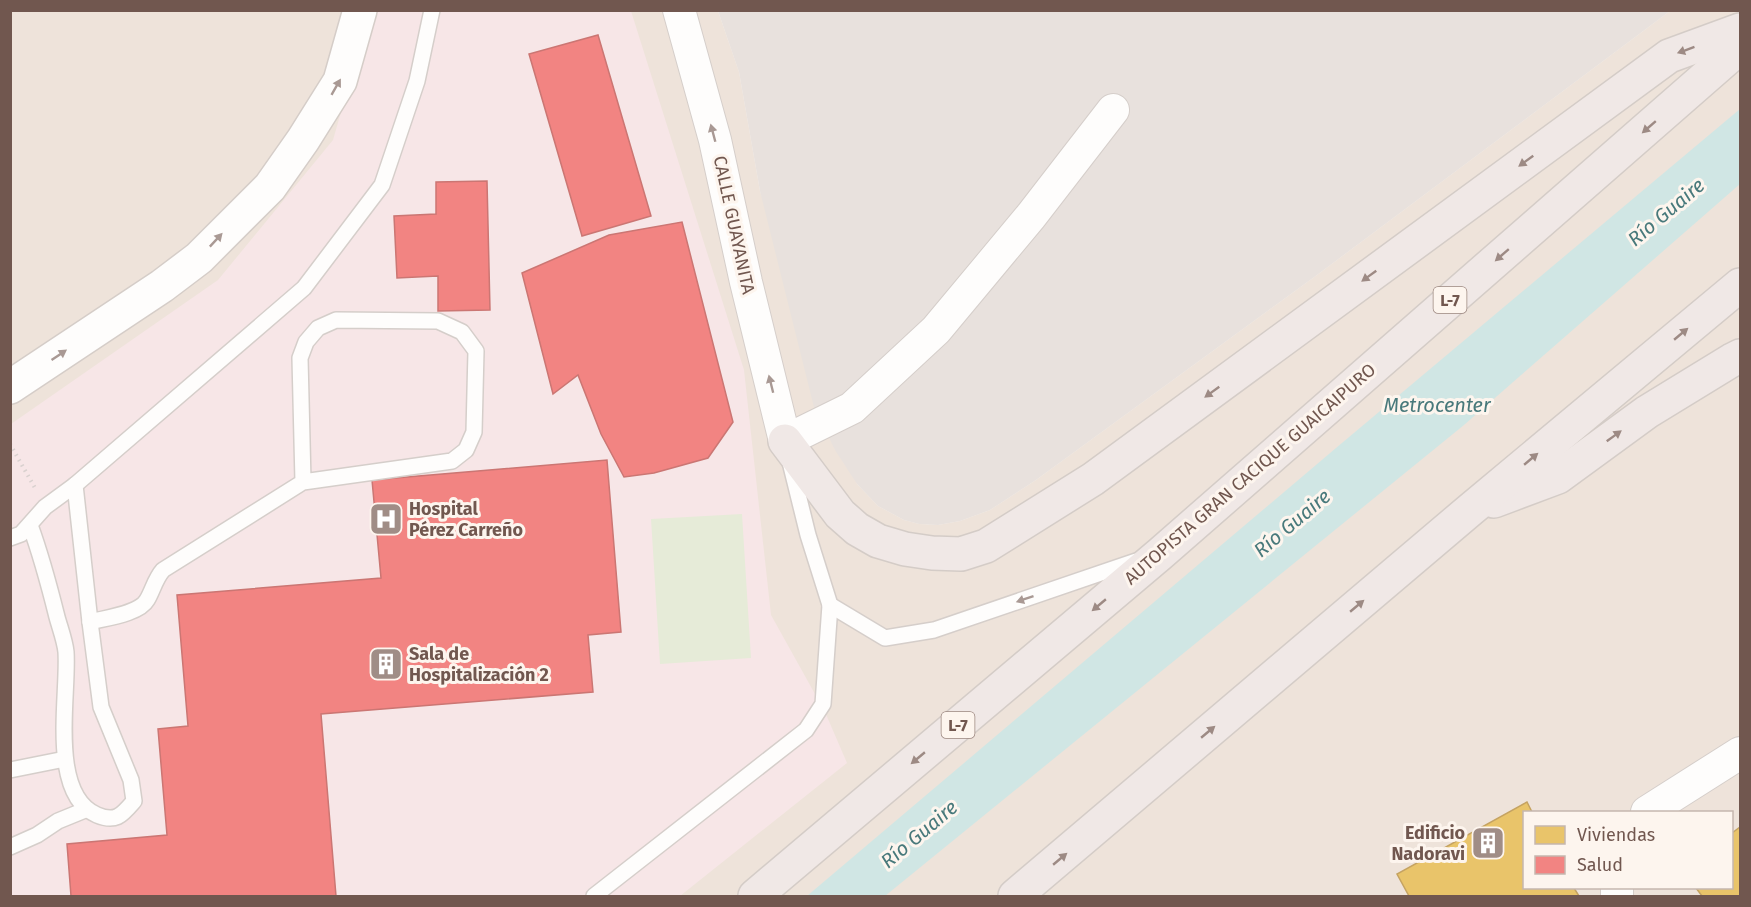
<svg xmlns="http://www.w3.org/2000/svg" width="1751" height="907" viewBox="0 0 1751 907" font-family="'Fira Sans',sans-serif">
  <style>
    .residential { fill: #eee3da; fill-rule: evenodd }
    .industrial { fill: #e8e1dd }
    .medical { fill: #f7e6e7 }
    .green { fill: #e6ebd8 }
    .water { fill: #d0e6e4 }
    .homes { fill: #e9c46a; stroke: #c5a362; stroke-width: 1.5 }
    .health { fill: #f28482; stroke: #cb7673; stroke-width: 1.5 }
    .lines { fill: none; stroke-linecap: round; stroke-linejoin: round }
    .service-casing { stroke: #d5ceca; stroke-width: 18 }
    .minor-casing { stroke: #d5ceca; stroke-width: 34 }
    .secondary-casing { stroke: #d5cdc8; stroke-width: 36 }
    .motorway-casing { stroke: #d4ccc7; stroke-width: 36 }
    .path { stroke: #d9d1cf; stroke-width: 4; stroke-dasharray: 1.5 4.5; stroke-linecap: butt }
    .service { stroke: #fefdfc; stroke-width: 15 }
    .minor { stroke: #fefdfc; stroke-width: 32 }
    .secondary { stroke: #fefdfc; stroke-width: 33 }
    .motorway { stroke: #f0e8e6; stroke-width: 33 }
    .oneway { fill: #9d8a84 }
    .oneway2 { fill: #a99994 }
    .labels { text-anchor: middle; dominant-baseline: central; stroke-width: 6; stroke-linejoin: round; paint-order: stroke }
    .shield { fill: #fdf5ee; stroke: #9b867f; stroke-width: 1.5 }
    .shield-label { font-size: 16px; font-weight: bold; fill: #71574f }
    .street-label { font-size: 18px; fill: #71574f; stroke: #fdf5ee }
    .poi-label { font-size: 18px; font-weight: bold; fill: #71574f; stroke: #fdf5ee; text-anchor: start }
    .water-label { font-size: 20px; font-style: italic; fill: #48797b; stroke: #fdf5ee }
  </style>
  <rect width="100%" height="100%" fill="#f6f1ec"/>
  <!-- residential -->
  <path class="residential" d="M 10,11 L 718,11 L 739,72 L 760,191 L 857,484 L 878,506 L 904,520 L 919,524 L 938,525 L 960,521 L 990,510 L 1036,480 L 1317,275 L 1670,11 L 1740,11 L 1740,896 L 11,896 ZM 1524,812 L 1732,812 L 1732,888 L 1524,888 Z"/>
  <!-- industrial -->
  <path class="industrial" d="M 718,11 L 1670,11 L 1317,275 L 1036,480 L 990,510 L 960,521 L 938,525 L 919,524 L 904,520 L 878,506 L 857,484 L 835,450 L 814,407 L 760,191 L 739,72 Z"/>
  <!-- medical -->
  <path class="medical" d="M 370,11 L 631,11 L 744,370 L 771,615 L 825,712 L 847,763 L 680,896 L 11,896 L 11,424 L 218,280 L 333,140 Z"/>
  <!-- green -->
  <path class="green" d="M 742,514 L 751,658 L 660,664 L 651,519 Z"/>
  <!-- water -->
  <path class="water" d="M 1740,109 L 1740,184 L 1464,425 L 885,896 L 807,896 L 1336,448 Z"/>
  <!-- homes -->
  <g class="homes">
    <path d="M 1527,802 L 1532,812 L 1524,812 L 1524,888 L 1574,888 L 1579,896 L 1409,896 L 1397,874 Z"/>
    <path d="M 1740,827 L 1740,896 L 1702,896 L 1696,888 L 1732,888 L 1732,833 Z"/>
  </g>
  <!-- health -->
  <g class="health">
    <path d="M 598,35 L 651,216 L 582,236 L 529,54 Z"/>
    <path d="M 487,181 L 490,310 L 438,311 L 438,276 L 397,278 L 394,216 L 436,214 L 436,182 Z"/>
    <path d="M 682,222 L 733,422 L 708,458 L 654,473 L 624,477 L 601,434 L 578,375 L 553,394 L 522,273 L 609,235 Z"/>
    <path d="M 607,460 L 621,632 L 588,635 L 593,692 L 321,714 L 336,896 L 71,896 L 67,844 L 167,835 L 158,729 L 188,726 L 177,595 L 381,578 L 372,480 Z"/>
  </g>
  <g class="lines">
    <defs>
      <g id="service">
        <path d="M 30,525 C 41,555 49,585 57,617 C 60,628 65,641 66,652 C 69,695 48,794 97,815 C 116,823 122,815 134,801 L 131,780 L 101,707 L 90,622 L 75,485"/>
        <path d="M 10,538 L 21,534 L 45,507 L 75,485 L 304,288 L 382,185 L 417,81 L 432,10"/>
        <path d="M 830,605 L 885,638 L 934,630 L 1136,561"/>
        <path d="M 90,622 C 105,618 139,614 147,600 C 153,590 155,579 163,570 L 303,482 L 452,461 L 466,450 L 474,432 L 476,351 L 462,332 L 438,321 L 336,320 L 318,328 L 306,342 L 300,358 L 303,482"/>
        <path d="M 10,770 L 65,759"/>
        <path d="M 10,847 L 37,835 L 58,821 L 85,810"/>
        <path d="M 594,896 L 806,730 L 823,704 L 830,605 L 808,535 L 790,462"/>
      </g>
      <g id="minor">
        <path d="M 679,10 L 715,140 L 746,282 L 785,441 L 852,408 L 936,330 L 1031,216 L 1113,110"/>
        <path d="M 1647,812 L 1740,753"/>
        <path d="M 1617,888 L 1617,896"/>
      </g>
      <path id="secondary" d="M 10,387 L 162,286 L 199,258 L 270,187 L 303,140 L 340,81 L 360,10"/>
      <g id="motorway">
        <path d="M 785,441 L 840,514 L 857,529 L 878,541 L 905,549 L 932,553 L 961,554 L 986,546 L 1093,479 L 1669,56 L 1740,30"/>
        <path d="M 1494,501 L 1558,477 L 1647,412 L 1732,360 L 1740,356"/>
        <path d="M 755,896 L 1160,554 L 1740,47"/>
        <path d="M 1015,896 L 1470,510 L 1740,285"/>
      </g>
    </defs>
    <!-- service casing -->
    <use href="#service" class="service-casing"/>
    <!-- minor casing -->
    <use href="#minor" class="minor-casing"/>
    <!-- secondary casing -->
    <use href="#secondary" class="secondary-casing"/>
    <!-- motorway casing -->
    <use href="#motorway" class="motorway-casing"/>
    <!-- path -->
    <path class="path" d="M 10,444 L 35,488"/>
    <!-- service -->
    <use href="#service" class="service"/>
    <!-- minor -->
    <use href="#minor" class="minor"/>
    <!-- secondary -->
    <use href="#secondary" class="secondary"/>
    <!-- motorway -->
    <use href="#motorway" class="motorway"/>
  </g>
  <!-- one-way arrows -->
  <defs><path id="oneway-solid" d="M-6-.8H1V-3.2L6.5 0L1 3.2V.8H-6Z" transform="scale(1.5)"/></defs>
  <g class="oneway">
    <use href="#oneway-solid" transform="translate(1686 50) rotate(160)"/>
    <use href="#oneway-solid" transform="translate(1649 127) rotate(139)"/>
    <use href="#oneway-solid" transform="translate(1526 161) rotate(144)"/>
    <use href="#oneway-solid" transform="translate(1502 255) rotate(139)"/>
    <use href="#oneway-solid" transform="translate(1369 276) rotate(144)"/>
    <use href="#oneway-solid" transform="translate(1681 334) rotate(-40)"/>
    <use href="#oneway-solid" transform="translate(1212 392) rotate(144)"/>
    <use href="#oneway-solid" transform="translate(1614 436) rotate(-36)"/>
    <use href="#oneway-solid" transform="translate(1531 459) rotate(-40)"/>
    <use href="#oneway-solid" transform="translate(1099 605) rotate(140)"/>
    <use href="#oneway-solid" transform="translate(1357 606) rotate(-40)"/>
    <use href="#oneway-solid" transform="translate(1208 732) rotate(-40)"/>
    <use href="#oneway-solid" transform="translate(918 758) rotate(140)"/>
    <use href="#oneway-solid" transform="translate(1060 859) rotate(-40)"/>
  </g>
  <g class="oneway2">
    <use href="#oneway-solid" transform="translate(336 87) rotate(-60)"/>
    <use href="#oneway-solid" transform="translate(713 133) rotate(-105)"/>
    <use href="#oneway-solid" transform="translate(216 240) rotate(-47)"/>
    <use href="#oneway-solid" transform="translate(59 355) rotate(-34)"/>
    <use href="#oneway-solid" transform="translate(771 384) rotate(-104)"/>
    <use href="#oneway-solid" transform="translate(1025 599) rotate(161)"/>
  </g>
  <!-- icons -->
  <defs>
    <symbol id="hospital-square" viewBox="-11 -11 22 22"><rect x="-9" y="-9" width="18" height="18" rx="4" fill="#a08d86" stroke="#fdf5ee"/><path d="M-5-5h3v3.5h4V-5h3V5h-3V1.5h-4V5h-3Z" fill="#fff"/></symbol>
    <symbol id="building-square" viewBox="-11 -11 22 22"><rect x="-9" y="-9" width="18" height="18" rx="4" fill="#a08d86" stroke="#fdf5ee"/><path d="M-4-6H4V6H1V3H-1V6H-4ZM-2.5-4.3h1.7v1.8h-1.7ZM.8-4.3h1.7v1.8H.8ZM-2.5-1h1.7V.8h-1.7ZM.8-1h1.7V.8H.8Z" fill="#fff"/></symbol>
  </defs>
  <g fill-rule="evenodd">
    <use href="#hospital-square" x="367" y="500" width="38" height="38"/>
    <use href="#building-square" x="367" y="645" width="38" height="38"/>
    <use href="#building-square" x="1469" y="824" width="38" height="38"/>
  </g>
  <g class="labels">
    <!-- shield labels -->
    <g class="shield">
      <rect x="1433.5" y="287" width="33" height="26" rx="4.5"/>
      <rect x="941.5" y="712" width="33" height="26" rx="4.5"/>
    </g>
    <g class="shield-label">
      <text x="1450" y="300">L-7</text>
      <text x="958" y="725">L-7</text>
    </g>
    <!-- street labels -->
    <g class="street-label">
      <text transform="translate(734 225) rotate(78)">CALLE GUAYANITA</text>
      <text transform="translate(1250 474) rotate(-41)">AUTOPISTA GRAN CACIQUE GUAICAIPURO</text>
    </g>
    <!-- poi labels -->
    <g class="poi-label">
      <text x="409" y="509">Hospital<tspan x="409" dy="21">Pérez Carreño</tspan></text>
      <text x="409" y="654">Sala de<tspan x="409" dy="21">Hospitalización 2</tspan></text>
      <text x="1465" y="833" text-anchor="end">Edificio<tspan x="1465" dy="21">Nadoravi</tspan></text>
    </g>
    <!-- water labels -->
    <g class="water-label">
      <text transform="translate(1666 212) rotate(-40)">Río Guaire</text>
      <text x="1437" y="405">Metrocenter</text>
      <text transform="translate(1292 523) rotate(-40)">Río Guaire</text>
      <text transform="translate(919 834) rotate(-40)">Río Guaire</text>
    </g>
  </g>
  <!-- border -->
  <rect width="1751" height="907" fill="none" stroke="#71574f" stroke-width="24"/>
  <!-- legend -->
  <rect x="1523" y="811" width="210" height="78" fill="#fdf5ee" stroke="#c5b6ae" stroke-width="1.5"/>
  <rect x="1535" y="826" width="30" height="18" fill="#e9c46a" stroke="#c5b6ae" stroke-width="1.5"/>
  <text x="1577" y="841" font-size="18" fill="#71574f">Viviendas</text>
  <rect x="1535" y="856" width="30" height="18" fill="#f28482" stroke="#c5b6ae" stroke-width="1.5"/>
  <text x="1577" y="871" font-size="18" fill="#71574f">Salud</text>
</svg>
